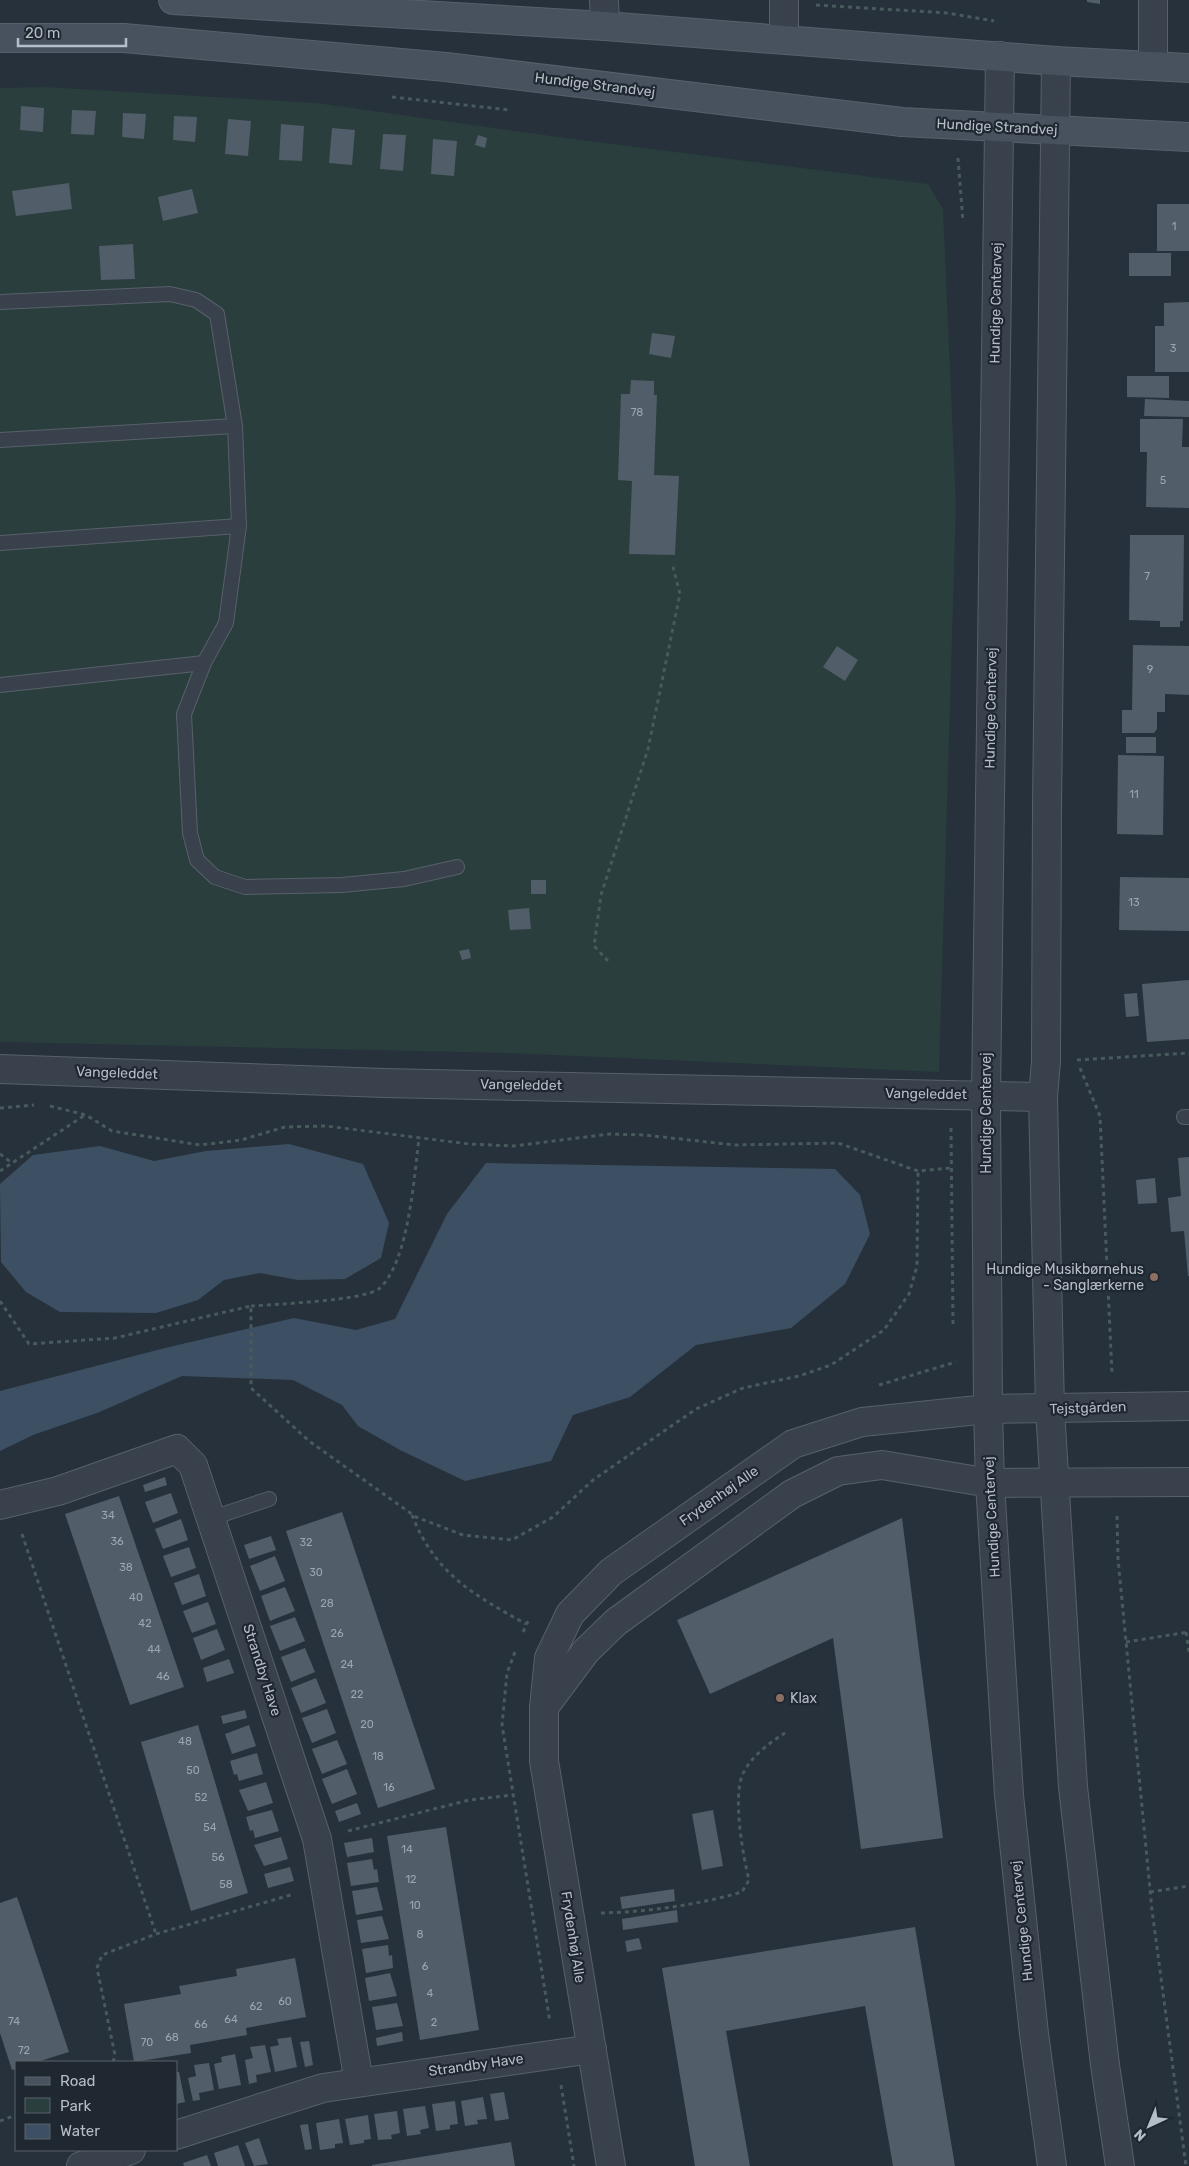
<svg xmlns="http://www.w3.org/2000/svg" width="1189" height="2166" viewBox="0 0 1189 2166" font-family="Rubik,sans-serif">
  <style>
    .green { fill: #293e3d }
    .water { fill: #3d5063 }
    .building { fill: #515d69 }
    .lines { fill: none; stroke-linecap: round; stroke-linejoin: round }
    .service-casing { stroke: #58606a; stroke-width: 16 }
    .minor-casing { stroke: #58606a; stroke-width: 30 }
    .tertiary-casing { stroke: #58606a; stroke-width: 30 }
    .secondary-casing { stroke: #58606a; stroke-width: 30 }
    .path { stroke: #485a5c; stroke-width: 3; stroke-dasharray: 4 4; stroke-linecap: butt }
    .service { stroke: #39424c; stroke-width: 14 }
    .minor { stroke: #39424c; stroke-width: 28 }
    .tertiary { stroke: #39424c; stroke-width: 28 }
    .secondary { stroke: #48525e; stroke-width: 28 }
    .education-dot { fill: #8d6e63; stroke: #1f2731; stroke-width: 2 }
    .labels { text-anchor: middle; dominant-baseline: central; stroke-width: 4.5; stroke-linejoin: round; paint-order: stroke }
    .number-label { font-size: 11px; fill: #9ca5b0 }
    .street-label { font-size: 14px; fill: #b5bdc7; stroke: #1f2731 }
    .poi-label { font-size: 14px; fill: #b5bdc7; stroke: #1f2731; text-anchor: end }
  </style>
  <rect width="100%" height="100%" fill="#26313b"/>
  <!-- green -->
  <path class="green" d="M 45,87 L 316,103 L 573,139 L 928,184 L 943,209 L 956,505 L 939,1072 L 507,1053 L 0,1042 L 0,88 Z"/>
  <!-- water -->
  <g class="water">
    <path d="M 289,1144 L 363,1164 L 389,1223 L 381,1258 L 345,1279 L 298,1280 L 260,1273 L 224,1280 L 198,1300 L 156,1313 L 60,1312 L 26,1292 L 1,1262 L 0,1184 L 33,1155 L 100,1146 L 154,1161 L 206,1151 Z"/>
    <path d="M 486,1163 L 835,1169 L 860,1195 L 870,1234 L 845,1284 L 791,1328 L 696,1345 L 630,1397 L 573,1415 L 551,1461 L 465,1481 L 400,1450 L 358,1426 L 342,1405 L 293,1380 L 182,1376 L 97,1413 L 33,1435 L 0,1451 L 0,1391 L 165,1348 L 294,1318 L 356,1330 L 395,1319 L 447,1214 Z"/>
  </g>
  <!-- building -->
  <g class="building">
    <path d="M 1087,0 L 1100,0 L 1100,4 L 1087,2 Z"/>
    <path d="M 21,106 L 44,108 L 43,132 L 20,130 Z"/>
    <path d="M 72,110 L 96,111 L 94,135 L 71,134 Z"/>
    <path d="M 123,113 L 146,114 L 144,139 L 122,137 Z"/>
    <path d="M 174,116 L 197,117 L 195,142 L 173,140 Z"/>
    <path d="M 228,119 L 251,121 L 248,156 L 225,154 Z"/>
    <path d="M 281,124 L 304,126 L 302,161 L 279,160 Z"/>
    <path d="M 332,128 L 355,130 L 352,165 L 329,163 Z"/>
    <path d="M 383,134 L 406,135 L 403,171 L 380,169 Z"/>
    <path d="M 478,135 L 487,138 L 485,148 L 475,145 Z"/>
    <path d="M 433,139 L 457,141 L 454,176 L 431,174 Z"/>
    <path d="M 69,183 L 72,209 L 16,216 L 12,191 Z"/>
    <path d="M 192,189 L 198,213 L 163,221 L 158,197 Z"/>
    <rect x="1157" y="204" width="32" height="47"/>
    <path d="M 133,244 L 135,279 L 101,280 L 99,246 Z"/>
    <rect x="1129" y="253" width="42" height="23"/>
    <path d="M 1189,302 L 1189,372 L 1155,372 L 1155,326 L 1164,326 L 1164,303 Z"/>
    <path d="M 652,333 L 675,336 L 671,358 L 649,354 Z"/>
    <path d="M 1127,376 L 1169,376 L 1169,398 L 1127,397 Z"/>
    <path d="M 631,380 L 654,381 L 654,395 L 657,395 L 654,475 L 679,476 L 675,555 L 629,554 L 632,481 L 618,480 L 621,394 L 630,394 Z"/>
    <path d="M 1145,399 L 1189,401 L 1189,417 L 1144,416 Z"/>
    <path d="M 1140,419 L 1183,419 L 1182,447 L 1189,447 L 1189,508 L 1146,507 L 1147,452 L 1140,452 Z"/>
    <path d="M 1130,535 L 1184,535 L 1183,621 L 1180,621 L 1180,627 L 1160,627 L 1160,621 L 1129,620 Z"/>
    <path d="M 1133,645 L 1189,646 L 1189,695 L 1165,694 L 1165,712 L 1157,712 L 1157,729 L 1154,733 L 1122,733 L 1122,710 L 1132,710 Z"/>
    <path d="M 837,646 L 858,660 L 845,681 L 823,667 Z"/>
    <rect x="1126" y="737" width="30" height="16"/>
    <path d="M 1118,755 L 1164,756 L 1163,835 L 1117,834 Z"/>
    <path d="M 1120,877 L 1189,878 L 1189,931 L 1119,930 Z"/>
    <rect x="531" y="880" width="15" height="14"/>
    <path d="M 529,908 L 531,929 L 510,930 L 508,910 Z"/>
    <path d="M 469,949 L 471,958 L 462,960 L 459,951 Z"/>
    <path d="M 1189,980 L 1189,1039 L 1147,1042 L 1142,984 Z"/>
    <path d="M 1137,993 L 1139,1016 L 1126,1017 L 1124,994 Z"/>
    <path d="M 1189,1157 L 1189,1276 L 1188,1276 L 1184,1231 L 1171,1232 L 1168,1198 L 1181,1196 L 1178,1158 Z"/>
    <path d="M 1155,1178 L 1157,1203 L 1138,1204 L 1136,1180 Z"/>
    <path d="M 165,1477 L 167,1485 L 145,1492 L 143,1485 Z"/>
    <path d="M 171,1493 L 178,1513 L 153,1523 L 145,1502 Z"/>
    <path d="M 119,1496 L 184,1687 L 130,1705 L 65,1514 Z"/>
    <path d="M 342,1512 L 435,1789 L 378,1808 L 286,1531 Z"/>
    <path d="M 902,1518 L 943,1838 L 861,1849 L 833,1638 L 710,1694 L 677,1620 Z"/>
    <path d="M 181,1519 L 188,1540 L 163,1549 L 155,1529 Z"/>
    <path d="M 271,1536 L 276,1550 L 249,1559 L 244,1545 Z"/>
    <path d="M 189,1547 L 196,1568 L 171,1577 L 163,1556 Z"/>
    <path d="M 275,1556 L 285,1581 L 260,1591 L 250,1566 Z"/>
    <path d="M 199,1574 L 206,1596 L 182,1605 L 174,1583 Z"/>
    <path d="M 285,1587 L 295,1611 L 270,1621 L 261,1596 Z"/>
    <path d="M 208,1602 L 216,1624 L 192,1633 L 183,1611 Z"/>
    <path d="M 295,1617 L 305,1641 L 280,1651 L 270,1626 Z"/>
    <path d="M 217,1629 L 225,1650 L 201,1660 L 193,1638 Z"/>
    <path d="M 305,1648 L 315,1672 L 291,1682 L 281,1657 Z"/>
    <path d="M 229,1659 L 234,1673 L 207,1682 L 203,1668 Z"/>
    <path d="M 316,1678 L 326,1703 L 301,1713 L 291,1688 Z"/>
    <path d="M 327,1709 L 336,1733 L 312,1743 L 302,1718 Z"/>
    <path d="M 245,1710 L 247,1718 L 223,1724 L 221,1716 Z"/>
    <path d="M 198,1725 L 248,1893 L 191,1911 L 141,1742 Z"/>
    <path d="M 249,1725 L 256,1746 L 232,1754 L 225,1734 Z"/>
    <path d="M 337,1740 L 347,1764 L 322,1774 L 312,1749 Z"/>
    <path d="M 257,1753 L 263,1774 L 239,1781 L 237,1774 L 234,1775 L 230,1761 Z"/>
    <path d="M 347,1769 L 357,1794 L 332,1804 L 322,1779 Z"/>
    <path d="M 266,1782 L 273,1803 L 248,1811 L 239,1790 Z"/>
    <path d="M 357,1803 L 361,1814 L 339,1822 L 335,1811 Z"/>
    <path d="M 272,1810 L 279,1831 L 255,1838 L 253,1830 L 250,1831 L 246,1817 Z"/>
    <path d="M 713,1810 L 723,1866 L 702,1870 L 692,1814 Z"/>
    <path d="M 446,1827 L 479,2030 L 420,2040 L 387,1836 Z"/>
    <path d="M 281,1837 L 288,1859 L 264,1866 L 254,1845 Z"/>
    <path d="M 372,1838 L 374,1852 L 347,1857 L 344,1843 Z"/>
    <path d="M 372,1859 L 374,1870 L 377,1869 L 379,1882 L 351,1886 L 347,1863 Z"/>
    <path d="M 290,1867 L 294,1881 L 268,1888 L 264,1874 Z"/>
    <path d="M 377,1887 L 383,1910 L 356,1915 L 352,1891 Z"/>
    <path d="M 674,1889 L 675,1901 L 622,1909 L 620,1897 Z"/>
    <path d="M 17,1897 L 69,2052 L 37,2062 L 16,2062 L 16,2069 L 12,2070 L 0,2033 L 0,1903 Z"/>
    <path d="M 677,1910 L 678,1922 L 623,1930 L 622,1919 Z"/>
    <path d="M 382,1916 L 389,1939 L 361,1943 L 357,1920 Z"/>
    <path d="M 915,1927 L 955,2166 L 893,2166 L 865,2006 L 726,2031 L 750,2166 L 695,2166 L 662,1968 Z"/>
    <path d="M 639,1938 L 642,1949 L 627,1952 L 625,1941 Z"/>
    <path d="M 388,1945 L 389,1956 L 392,1955 L 393,1968 L 366,1973 L 362,1949 Z"/>
    <path d="M 295,1958 L 306,2017 L 246,2028 L 247,2035 L 190,2045 L 191,2053 L 134,2062 L 124,2004 L 181,1994 L 179,1986 L 237,1976 L 236,1969 Z"/>
    <path d="M 390,1973 L 397,1996 L 369,2001 L 365,1978 Z"/>
    <path d="M 397,2003 L 403,2026 L 376,2030 L 372,2007 Z"/>
    <path d="M 402,2032 L 403,2041 L 377,2046 L 376,2038 Z"/>
    <path d="M 291,2037 L 297,2067 L 275,2072 L 270,2047 L 279,2045 L 277,2039 Z"/>
    <path d="M 309,2041 L 313,2065 L 305,2067 L 300,2042 Z"/>
    <path d="M 265,2045 L 271,2072 L 256,2075 L 257,2082 L 249,2084 L 245,2060 L 253,2058 L 250,2047 Z"/>
    <path d="M 235,2054 L 241,2085 L 219,2089 L 214,2064 L 222,2062 L 221,2057 Z"/>
    <path d="M 209,2063 L 214,2090 L 199,2093 L 200,2100 L 193,2101 L 188,2078 L 196,2076 L 194,2065 Z"/>
    <path d="M 176,2072 L 179,2072 L 185,2102 L 176,2104 Z"/>
    <path d="M 504,2092 L 509,2119 L 495,2121 L 490,2094 Z"/>
    <path d="M 483,2097 L 487,2119 L 477,2120 L 478,2124 L 465,2126 L 461,2101 Z"/>
    <path d="M 455,2101 L 458,2124 L 450,2125 L 450,2129 L 436,2131 L 432,2104 Z"/>
    <path d="M 425,2106 L 429,2128 L 420,2130 L 421,2134 L 407,2136 L 403,2109 Z"/>
    <path d="M 397,2111 L 400,2133 L 391,2135 L 392,2139 L 378,2140 L 374,2114 Z"/>
    <path d="M 368,2115 L 371,2139 L 364,2140 L 364,2143 L 350,2145 L 345,2119 Z"/>
    <path d="M 339,2119 L 343,2143 L 335,2144 L 335,2148 L 320,2150 L 316,2123 Z"/>
    <path d="M 308,2124 L 312,2149 L 305,2150 L 300,2125 Z"/>
    <path d="M 259,2138 L 268,2164 L 254,2166 L 245,2143 Z"/>
    <path d="M 511,2142 L 515,2166 L 372,2166 L 372,2165 Z"/>
    <path d="M 238,2145 L 245,2166 L 218,2166 L 214,2153 Z"/>
    <path d="M 207,2155 L 211,2166 L 184,2166 L 183,2163 Z"/>
  </g>
  <g class="lines">
    <defs>
      <g id="service">
        <path d="M 0,302 L 170,294 L 196,300 L 217,314 L 235,426 L 239,526 L 226,623 L 204,663 L 184,714 L 190,833 L 197,860 L 215,877 L 245,887 L 342,885 L 404,879 L 457,867"/>
        <path d="M 0,440 L 235,426"/>
        <path d="M 0,543 L 239,526"/>
        <path d="M 0,685 L 204,663"/>
        <path d="M 1184,1117 L 1189,1117"/>
        <path d="M 212,1518 L 269,1499"/>
      </g>
      <g id="minor">
        <path d="M 604,0 L 605,26"/>
        <path d="M 1153,0 L 1153,65"/>
        <path d="M 784,39 L 784,0"/>
        <path d="M 0,1069 L 384,1083 L 1043,1097"/>
        <path d="M 0,1505 L 58,1491 L 177,1449 L 193,1465 L 317,1839 L 359,2082"/>
        <path d="M 545,1706 L 586,1651 L 616,1622 L 792,1494 L 838,1471 L 882,1465 L 990,1483 L 1189,1482"/>
        <path d="M 176,2135 L 323,2088 L 592,2049"/>
        <path d="M 81,2166 L 131,2150"/>
        <path d="M 611,2166 L 544,1761 L 544,1707 L 549,1658 L 570,1614 L 611,1572 L 793,1444 L 862,1422 L 988,1409 L 1189,1406"/>
      </g>
      <g id="tertiary">
        <path d="M 1000,56 L 986,1095 L 988,1409 L 990,1483 L 1009,1795 L 1034,2034 L 1052,2166"/>
        <path d="M 1056,61 L 1047,807 L 1046,1061 L 1043,1097 L 1050,1409 L 1073,1787 L 1105,2065 L 1120,2166"/>
      </g>
      <g id="secondary">
        <path d="M 173,0 L 605,26 L 1056,61 L 1189,68"/>
        <path d="M 0,38 L 124,38 L 446,67 L 902,122 L 1189,137"/>
      </g>
    </defs>
    <!-- service casing -->
    <use href="#service" class="service-casing"/>
    <!-- minor casing -->
    <use href="#minor" class="minor-casing"/>
    <!-- tertiary casing -->
    <use href="#tertiary" class="tertiary-casing"/>
    <!-- secondary casing -->
    <use href="#secondary" class="secondary-casing"/>
    <!-- path -->
    <g class="path">
      <path d="M 816,5 L 947,13 L 994,21"/>
      <path d="M 392,97 L 510,110"/>
      <path d="M 958,158 L 963,222"/>
      <path d="M 608,961 L 594,946 L 601,895 L 648,749 L 680,594 L 672,563"/>
      <path d="M 1077,1060 L 1189,1053"/>
      <path d="M 1080,1068 L 1100,1116 L 1112,1374"/>
      <path d="M 50,1106 L 86,1115 L 112,1131 L 200,1145 L 241,1140 L 285,1127 L 326,1126 L 469,1144 L 513,1146 L 610,1134 L 644,1135 L 735,1145 L 838,1143 L 918,1171 L 951,1168"/>
      <path d="M 0,1108 L 34,1105"/>
      <path d="M 951,1128 L 953,1324"/>
      <path d="M 0,1154 L 12,1163"/>
      <path d="M 0,1171 L 85,1115"/>
      <path d="M 0,1301 L 29,1344 L 115,1338 L 251,1306 L 251,1388 L 309,1441 L 416,1517 L 463,1535 L 512,1540 L 553,1517 L 593,1480 L 696,1409 L 743,1388 L 799,1376 L 831,1365 L 884,1330 L 909,1294 L 917,1266 L 918,1171"/>
      <path d="M 251,1306 C 275,1304 365,1301 380,1288 C 409,1260 414,1177 419,1138"/>
      <path d="M 879,1385 L 956,1362"/>
      <path d="M 412,1515 C 435,1574 474,1595 526,1624"/>
      <path d="M 1117,1516 L 1118,1559 L 1152,1910 L 1186,2166"/>
      <path d="M 22,1534 L 156,1934"/>
      <path d="M 523,1632 L 529,1619"/>
      <path d="M 1186,1632 L 1189,1652"/>
      <path d="M 1126,1642 L 1189,1632"/>
      <path d="M 515,1652 L 507,1673 L 502,1725 L 550,2022"/>
      <path d="M 348,1831 L 469,1800 L 513,1795"/>
      <path d="M 1150,1892 L 1189,1886"/>
      <path d="M 601,1913 C 648,1912 697,1905 742,1892 L 749,1880 C 743,1856 733,1800 742,1776 C 749,1758 769,1743 785,1733"/>
      <path d="M 113,2062 L 115,2055 L 97,1968 L 102,1955 L 156,1934 L 294,1894"/>
      <path d="M 561,2085 L 574,2166"/>
      <path d="M 0,2121 L 16,2115"/>
    </g>
    <!-- service -->
    <use href="#service" class="service"/>
    <!-- minor -->
    <use href="#minor" class="minor"/>
    <!-- tertiary -->
    <use href="#tertiary" class="tertiary"/>
    <!-- secondary -->
    <use href="#secondary" class="secondary"/>
  </g>
  <!-- markers -->
  <g class="education-dot">
    <circle cx="1154" cy="1277" r="5"/>
    <circle cx="780" cy="1698" r="5"/>
  </g>
  <g class="labels">
    <!-- number labels -->
    <g class="number-label">
      <text x="1174" y="226">1</text>
      <text x="1173" y="348">3</text>
      <text x="637" y="412">78</text>
      <text x="1163" y="480">5</text>
      <text x="1147" y="576">7</text>
      <text x="1150" y="669">9</text>
      <text x="1134" y="794">11</text>
      <text x="1134" y="902">13</text>
      <text x="108" y="1515">34</text>
      <text x="117" y="1541">36</text>
      <text x="306" y="1542">32</text>
      <text x="126" y="1567">38</text>
      <text x="316" y="1572">30</text>
      <text x="136" y="1597">40</text>
      <text x="327" y="1603">28</text>
      <text x="145" y="1623">42</text>
      <text x="337" y="1633">26</text>
      <text x="154" y="1649">44</text>
      <text x="347" y="1664">24</text>
      <text x="163" y="1676">46</text>
      <text x="357" y="1694">22</text>
      <text x="367" y="1724">20</text>
      <text x="185" y="1741">48</text>
      <text x="378" y="1756">18</text>
      <text x="193" y="1770">50</text>
      <text x="389" y="1787">16</text>
      <text x="201" y="1797">52</text>
      <text x="210" y="1827">54</text>
      <text x="407" y="1849">14</text>
      <text x="218" y="1857">56</text>
      <text x="411" y="1879">12</text>
      <text x="226" y="1884">58</text>
      <text x="415" y="1905">10</text>
      <text x="420" y="1934">8</text>
      <text x="425" y="1966">6</text>
      <text x="430" y="1993">4</text>
      <text x="285" y="2001">60</text>
      <text x="256" y="2006">62</text>
      <text x="231" y="2019">64</text>
      <text x="14" y="2021">74</text>
      <text x="434" y="2022">2</text>
      <text x="201" y="2024">66</text>
      <text x="172" y="2037">68</text>
      <text x="147" y="2042">70</text>
      <text x="24" y="2050">72</text>
    </g>
    <!-- street labels -->
    <g class="street-label">
      <text transform="translate(595 85) rotate(7)">Hundige Strandvej</text>
      <text transform="translate(997 127) rotate(3)">Hundige Strandvej</text>
      <text transform="translate(996 303) rotate(-89)">Hundige Centervej</text>
      <text transform="translate(991 708) rotate(-89)">Hundige Centervej</text>
      <text transform="translate(117 1073) rotate(2)">Vangeleddet</text>
      <text transform="translate(521 1085) rotate(1)">Vangeleddet</text>
      <text transform="translate(926 1094) rotate(1)">Vangeleddet</text>
      <text transform="translate(986 1113) rotate(-90)">Hundige Centervej</text>
      <text transform="translate(1088 1408) rotate(-2)">Tejstgården</text>
      <text transform="translate(719 1496) rotate(-35)">Frydenhøj Alle</text>
      <text transform="translate(992 1517) rotate(-93)">Hundige Centervej</text>
      <text transform="translate(262 1670) rotate(72)">Strandby Have</text>
      <text transform="translate(1022 1921) rotate(-96)">Hundige Centervej</text>
      <text transform="translate(573 1937) rotate(81)">Frydenhøj Alle</text>
      <text transform="translate(476 2065) rotate(-8)">Strandby Have</text>
    </g>
    <!-- poi labels -->
    <g class="poi-label">
      <text x="1144" y="1269">Hundige Musikbørnehus<tspan x="1144" dy="16">- Sanglærkerne</tspan></text>
      <text x="790" y="1698" text-anchor="start">Klax</text>
    </g>
  </g>
  <!-- legend -->
  <rect x="15" y="2061" width="162" height="90" fill="#1f2731" stroke="#5b636d"/>
  <rect x="25" y="2077" width="25" height="8" fill="#48525e" stroke="#5b636d"/>
  <text x="60" y="2086" font-size="15" fill="#b5bdc7">Road</text>
  <rect x="25" y="2098" width="25" height="15" fill="#293e3d" stroke="#5b636d"/>
  <text x="60" y="2111" font-size="15" fill="#b5bdc7">Park</text>
  <rect x="25" y="2124" width="25" height="15" fill="#3d5063" stroke="#5b636d"/>
  <text x="60" y="2136" font-size="15" fill="#b5bdc7">Water</text>
  <!-- north arrow -->
  <g transform="translate(1149 2126) rotate(224)" stroke="#1f2731" stroke-width="4" paint-order="stroke">
  <path d="M0-4L9 19L0 12L-9 19Z" fill="#b5bdc7"/>
  <text y="-8" font-size="14" font-weight="bold" text-anchor="middle" fill="#b5bdc7">N</text>
  </g>
  <!-- scale -->
  <path d="M18 38v8h108v-8" fill="none" stroke="#b5bdc7" stroke-width="2.5"/>
  <text x="25" y="38" font-size="15" fill="#b5bdc7" stroke="#1f2731" stroke-width="4" paint-order="stroke">20 m</text>
</svg>
